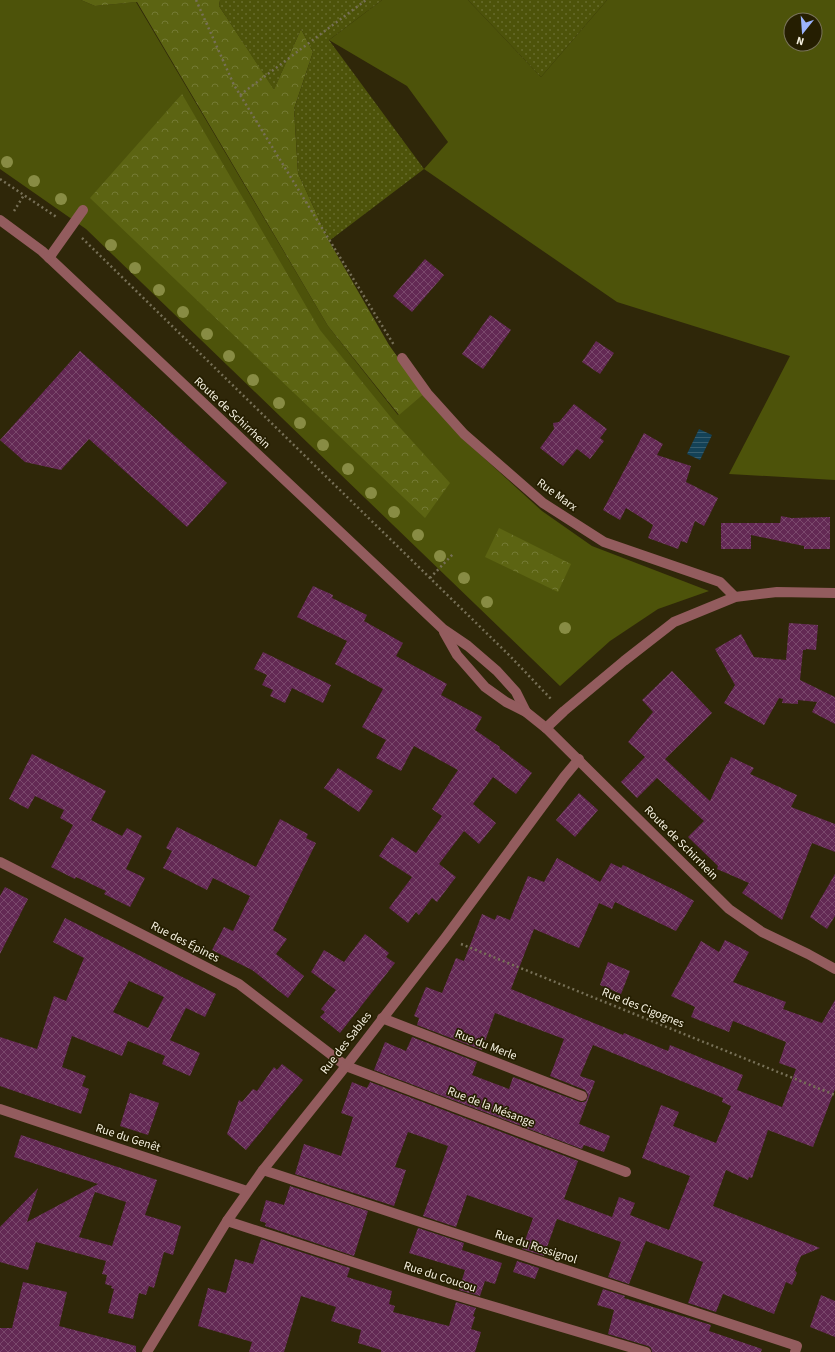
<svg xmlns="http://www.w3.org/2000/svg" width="835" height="1352" viewBox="0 0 835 1352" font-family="'Source Sans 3',sans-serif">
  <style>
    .grass { fill: #4d530a; fill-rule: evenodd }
    .forest { fill: url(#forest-crowns) }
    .park { fill: url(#park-dots) }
    .water { fill: url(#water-rules) }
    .building { fill: url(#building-cross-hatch); fill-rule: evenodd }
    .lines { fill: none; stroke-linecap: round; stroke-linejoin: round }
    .path { stroke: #777057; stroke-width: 2.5; stroke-dasharray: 2 3; stroke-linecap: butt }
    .minor { stroke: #935c5e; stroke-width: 10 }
    .tree { fill: #888c44 }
    .labels { text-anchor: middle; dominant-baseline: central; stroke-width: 3.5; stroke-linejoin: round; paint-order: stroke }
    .street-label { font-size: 12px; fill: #f5f0df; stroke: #251e01 }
  </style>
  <defs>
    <pattern id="forest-crowns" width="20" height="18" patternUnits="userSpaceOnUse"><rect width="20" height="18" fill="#5c6412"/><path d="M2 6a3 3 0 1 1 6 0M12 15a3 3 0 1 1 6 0" fill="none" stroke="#747a34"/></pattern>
    <pattern id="park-dots" width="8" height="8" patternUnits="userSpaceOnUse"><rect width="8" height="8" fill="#4d530a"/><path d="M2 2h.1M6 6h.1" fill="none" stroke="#676c2d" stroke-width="1.8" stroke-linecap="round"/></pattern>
    <pattern id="water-rules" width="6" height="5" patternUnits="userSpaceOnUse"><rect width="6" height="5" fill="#144257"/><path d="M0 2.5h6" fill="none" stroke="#375e6f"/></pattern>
    <pattern id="building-cross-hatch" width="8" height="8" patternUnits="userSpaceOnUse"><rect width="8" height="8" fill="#632954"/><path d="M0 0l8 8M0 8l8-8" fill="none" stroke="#7a486c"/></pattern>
  </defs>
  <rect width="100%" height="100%" fill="#2f2709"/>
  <!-- grass -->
  <g class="grass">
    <path d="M 0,0 L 81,0 L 95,6 L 136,2 L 328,326 L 398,415 L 424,394 L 461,437 L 542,511 L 592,546 L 709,591 L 658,609 L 610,641 L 560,686 L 86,229 L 0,169 Z"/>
    <path d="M 382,0 L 468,0 L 541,77 L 607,0 L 835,0 L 835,480 L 729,474 L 790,356 L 617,302 L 424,169 L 448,142 L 407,86 L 329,40 ZM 791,20 L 815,20 L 815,44 L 791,44 Z"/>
  </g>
  <!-- forest -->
  <g class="forest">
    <path d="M 81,0 L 220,0 L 219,6 L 274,89 L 301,29 L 313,52 L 294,109 L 298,173 L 329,241 L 389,345 L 424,394 L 399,415 L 328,326 L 137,2 L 95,6 Z"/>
    <path d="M 182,94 L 320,330 L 393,420 L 450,483 L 425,518 L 90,198 Z"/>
    <path d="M 499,528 L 571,564 L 558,592 L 485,557 Z"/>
  </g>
  <!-- park -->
  <g class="park">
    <path d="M 220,0 L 382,0 L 329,40 L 424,169 L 329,241 L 298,173 L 294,109 L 313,52 L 301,29 L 274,90 L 219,6 Z"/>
    <path d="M 468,0 L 607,0 L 541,77 Z"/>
  </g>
  <!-- water -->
  <path class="water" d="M 699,429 L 712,435 L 700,460 L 687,454 Z"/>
  <!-- building -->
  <g class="building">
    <path d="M 425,259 L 444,275 L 412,312 L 393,296 Z"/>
    <path d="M 490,315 L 511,330 L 483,369 L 462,354 Z"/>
    <path d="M 596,341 L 614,353 L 600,374 L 582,362 Z"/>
    <path d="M 80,351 L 227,483 L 187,527 L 89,439 L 61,470 L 25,462 L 0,440 Z"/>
    <path d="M 574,404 L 607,429 L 600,438 L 604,441 L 590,459 L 577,449 L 563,466 L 540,448 L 554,429 L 553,423 L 559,422 Z"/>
    <path d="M 644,433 L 663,444 L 657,455 L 691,466 L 686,482 L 718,498 L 704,526 L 695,521 L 687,543 L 681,541 L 678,549 L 648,538 L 653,525 L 626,508 L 620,520 L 603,510 Z"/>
    <path d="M 781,516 L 791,518 L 830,517 L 830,549 L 804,549 L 804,546 L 751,535 L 751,549 L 721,549 L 721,523 L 780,523 Z"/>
    <path d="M 313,586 L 333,595 L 332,598 L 367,615 L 364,621 L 403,643 L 396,656 L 447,684 L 441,695 L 482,717 L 475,730 L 500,747 L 499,748 L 532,773 L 516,794 L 493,777 L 473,804 L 496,823 L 479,844 L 464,831 L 439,864 L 456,877 L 437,902 L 432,898 L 419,915 L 416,912 L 408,923 L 389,908 L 412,877 L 379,856 L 392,837 L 416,853 L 442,816 L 432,809 L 458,770 L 414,746 L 401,771 L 376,758 L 386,740 L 362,727 L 383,689 L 335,664 L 347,641 L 297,617 Z"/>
    <path d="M 789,623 L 818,625 L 816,650 L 806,649 L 806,650 L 803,650 L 800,680 L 835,697 L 835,724 L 812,712 L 817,702 L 798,700 L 798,704 L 782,703 L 783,699 L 779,698 L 764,725 L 724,703 L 735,685 L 715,649 L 741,634 L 754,657 L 786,660 Z"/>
    <path d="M 263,652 L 331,685 L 323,703 L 292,688 L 285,703 L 270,696 L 273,690 L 262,685 L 267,675 L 254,669 Z"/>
    <path d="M 672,671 L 712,713 L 665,759 L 710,801 L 727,764 L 728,764 L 731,757 L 754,768 L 750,774 L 797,795 L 791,807 L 835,824 L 835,852 L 812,843 L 782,920 L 742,893 L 749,883 L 717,869 L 718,866 L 688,837 L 704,821 L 657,778 L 637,798 L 621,782 L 645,757 L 628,742 L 653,712 L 642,700 Z"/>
    <path d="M 32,754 L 106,791 L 91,820 L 122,836 L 127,828 L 142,836 L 126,869 L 145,878 L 130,907 L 104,894 L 106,891 L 76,877 L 75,879 L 51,867 L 73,825 L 60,818 L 64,810 L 35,796 L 28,809 L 9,799 Z"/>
    <path d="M 338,768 L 373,791 L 359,812 L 324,788 Z"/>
    <path d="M 579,793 L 598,810 L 575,837 L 556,820 Z"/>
    <path d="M 280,819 L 308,834 L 306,838 L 316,843 L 273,930 L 287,939 L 276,954 L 304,976 L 288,998 L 252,970 L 212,950 L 224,927 L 233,931 L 250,896 L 213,878 L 207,890 L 163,868 L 172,851 L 166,848 L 177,827 L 256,867 Z"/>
    <path d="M 557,858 L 600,882 L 611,863 L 621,868 L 623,865 L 679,892 L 694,901 L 676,931 L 615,902 L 612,909 L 599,903 L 579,948 L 534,929 L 511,989 L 623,1035 L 624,1033 L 668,1051 L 670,1045 L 743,1075 L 737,1090 L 782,1107 L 796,1069 L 779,1063 L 786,1042 L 733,1021 L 729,1032 L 691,1017 L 695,1007 L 671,996 L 701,941 L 719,952 L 725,940 L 749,952 L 733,982 L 786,1002 L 783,1009 L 822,1023 L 835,1000 L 835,1089 L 813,1147 L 768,1130 L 752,1178 L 749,1177 L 748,1180 L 726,1170 L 713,1206 L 820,1248 L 801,1256 L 795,1270 L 797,1273 L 792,1285 L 786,1282 L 774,1314 L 723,1294 L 716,1312 L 688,1303 L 703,1262 L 646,1241 L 629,1284 L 608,1277 L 621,1242 L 557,1219 L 544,1256 L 522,1249 L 533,1218 L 467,1195 L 456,1227 L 423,1216 L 448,1146 L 408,1132 L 395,1167 L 406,1170 L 394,1206 L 295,1174 L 304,1144 L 341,1156 L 353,1117 L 341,1113 L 352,1082 L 367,1088 L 370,1082 L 578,1161 L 564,1199 L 612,1217 L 619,1197 L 635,1203 L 630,1215 L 669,1230 L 690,1176 L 642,1158 L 661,1105 L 679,1112 L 673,1126 L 716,1143 L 731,1106 L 722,1102 L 723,1098 L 593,1045 L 580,1076 L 595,1081 L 579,1124 L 610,1136 L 604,1152 L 584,1145 L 582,1149 L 374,1070 L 385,1042 L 406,1051 L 412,1037 L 477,1062 L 472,1075 L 509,1089 L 513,1077 L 580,1102 L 583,1102 L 586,1101 L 588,1095 L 585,1090 L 550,1076 L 564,1039 L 495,1013 L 482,1050 L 417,1025 L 419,1018 L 414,1016 L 426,987 L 442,993 L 456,958 L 464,961 L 482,914 L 495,920 L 497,915 L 510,920 L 528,876 L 544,882 Z"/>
    <path d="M 835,874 L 835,916 L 827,929 L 810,917 Z"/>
    <path d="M 5,887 L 28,899 L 0,954 L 0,896 Z"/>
    <path d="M 65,918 L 216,994 L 205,1017 L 186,1008 L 170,1040 L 200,1053 L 190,1076 L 162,1064 L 165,1056 L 128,1041 L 122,1056 L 72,1036 L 62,1067 L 86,1076 L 82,1086 L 89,1089 L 81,1114 L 0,1086 L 0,1037 L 37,1049 L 54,996 L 66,1001 L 84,958 L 53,942 ZM 129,981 L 164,997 L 148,1028 L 113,1012 Z"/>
    <path d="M 365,934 L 389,953 L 386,957 L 395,963 L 340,1033 L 320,1017 L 325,1012 L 321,1009 L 336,990 L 311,972 L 324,950 L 344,962 Z"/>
    <path d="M 608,962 L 630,971 L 621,994 L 600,985 Z"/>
    <path d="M 282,1064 L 303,1080 L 246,1150 L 227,1134 L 239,1100 L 242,1102 L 253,1089 L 257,1091 L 274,1067 L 277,1070 Z"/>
    <path d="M 130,1093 L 159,1103 L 148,1135 L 120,1126 Z"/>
    <path d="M 21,1135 L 157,1180 L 145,1215 L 181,1226 L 173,1255 L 164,1252 L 154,1288 L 149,1286 L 146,1295 L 139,1293 L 133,1319 L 108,1313 L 114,1289 L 111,1288 L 112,1286 L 105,1284 L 107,1275 L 102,1274 L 106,1261 L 36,1242 L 28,1270 L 0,1262 L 0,1227 L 38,1188 L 27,1222 L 98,1184 L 14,1157 ZM 95,1192 L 126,1202 L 112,1246 L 79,1237 Z"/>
    <path d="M 290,1186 L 368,1211 L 354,1256 L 265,1226 L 266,1223 L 260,1221 L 266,1200 L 284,1205 Z"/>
    <path d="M 418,1228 L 464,1243 L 462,1250 L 502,1263 L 495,1284 L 485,1281 L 480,1296 L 459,1290 L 465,1270 L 409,1253 Z"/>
    <path d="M 261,1239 L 350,1268 L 347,1277 L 392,1291 L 389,1304 L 395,1306 L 393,1312 L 449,1326 L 456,1302 L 476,1308 L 473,1316 L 475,1317 L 471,1329 L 481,1332 L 475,1352 L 381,1352 L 381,1350 L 358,1343 L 361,1330 L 331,1321 L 336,1307 L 301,1296 L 284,1352 L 249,1352 L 252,1342 L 198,1326 L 208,1288 L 226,1293 L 235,1259 L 253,1264 Z"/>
    <path d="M 517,1261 L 539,1268 L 535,1279 L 513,1272 Z"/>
    <path d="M 23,1282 L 67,1292 L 59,1326 L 136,1346 L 136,1352 L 0,1352 L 0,1328 L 12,1328 Z"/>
    <path d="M 603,1289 L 625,1296 L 624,1298 L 711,1325 L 709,1331 L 762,1349 L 761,1352 L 652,1352 L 651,1348 L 648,1346 L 608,1334 L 614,1310 L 597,1305 Z"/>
    <path d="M 821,1295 L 835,1301 L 835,1337 L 810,1327 Z"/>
  </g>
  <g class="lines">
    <!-- path -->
    <g class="path">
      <path d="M 196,0 L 234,85 L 394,345"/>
      <path d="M 240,95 L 366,0"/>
      <path d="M 0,179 L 58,218"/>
      <path d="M 14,211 L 24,195"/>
      <path d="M 82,238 L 430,578 L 510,656 L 552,700"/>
      <path d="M 430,578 L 454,553"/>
      <path d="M 461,944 L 835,1095"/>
    </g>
    <!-- minor -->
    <g class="minor">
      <path d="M 0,220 L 42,251 L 443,629 L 468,646 L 497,671 L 516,692 L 526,712"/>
      <path d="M 49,258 L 83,210"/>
      <path d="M 402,358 L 427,393 L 464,434 L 543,503 L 604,542 L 720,582 L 735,597"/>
      <path d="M 444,632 L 457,655 L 485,687 L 506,702 L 526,712 L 546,728 L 729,909 L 762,932 L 808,954 L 835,969"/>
      <path d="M 546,728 L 564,711 L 624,661 L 674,622 L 735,597 L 777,592 L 835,593"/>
      <path d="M 0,862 L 239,984 L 346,1066 L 626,1172"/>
      <path d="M 382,1018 L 582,1096"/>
      <path d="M 0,1109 L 247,1191"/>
      <path d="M 263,1170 L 797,1346 L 795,1352"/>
      <path d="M 227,1221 L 451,1294 L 646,1352"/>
      <path d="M 147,1352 L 227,1221 L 263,1170 L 346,1066 L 445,938 L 564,777 L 579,759"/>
    </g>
  </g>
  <!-- trees -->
  <g class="tree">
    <circle cx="7" cy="162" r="6"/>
    <circle cx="34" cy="181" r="6"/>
    <circle cx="61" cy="199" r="6"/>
    <circle cx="111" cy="245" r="6"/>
    <circle cx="135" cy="268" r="6"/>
    <circle cx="159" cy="290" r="6"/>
    <circle cx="183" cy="312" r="6"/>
    <circle cx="207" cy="334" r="6"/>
    <circle cx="229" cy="356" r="6"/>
    <circle cx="253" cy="380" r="6"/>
    <circle cx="279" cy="403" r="6"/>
    <circle cx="300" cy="423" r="6"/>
    <circle cx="323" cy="445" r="6"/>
    <circle cx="348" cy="469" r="6"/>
    <circle cx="371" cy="493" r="6"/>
    <circle cx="394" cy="512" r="6"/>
    <circle cx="418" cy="535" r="6"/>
    <circle cx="440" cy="556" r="6"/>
    <circle cx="464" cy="578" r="6"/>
    <circle cx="487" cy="602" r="6"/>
    <circle cx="565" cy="628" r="6"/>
  </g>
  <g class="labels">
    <!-- street labels -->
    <g class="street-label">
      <text transform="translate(232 413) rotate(43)">Route de Schirrhein</text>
      <text transform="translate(557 495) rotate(36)">Rue Marx</text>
      <text transform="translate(681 843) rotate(45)">Route de Schirrhein</text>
      <text transform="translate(185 942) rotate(27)">Rue des Épines</text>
      <text transform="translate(643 1008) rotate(22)">Rue des Cigognes</text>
      <text transform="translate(346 1043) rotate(-52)">Rue des Sables</text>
      <text transform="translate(486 1045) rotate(21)">Rue du Merle</text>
      <text transform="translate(491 1107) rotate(21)">Rue de la Mésange</text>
      <text transform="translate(128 1138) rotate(18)">Rue du Genêt</text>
      <text transform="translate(536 1247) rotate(18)">Rue du Rossignol</text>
      <text transform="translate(440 1277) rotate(18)">Rue du Coucou</text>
    </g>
  </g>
  <!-- north arrow -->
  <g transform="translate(803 32) rotate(197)"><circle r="19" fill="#251e01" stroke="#78725a"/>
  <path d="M0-3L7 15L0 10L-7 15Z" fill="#9cb4fd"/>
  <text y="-6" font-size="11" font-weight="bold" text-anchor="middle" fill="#f5f0df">N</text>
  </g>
</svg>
